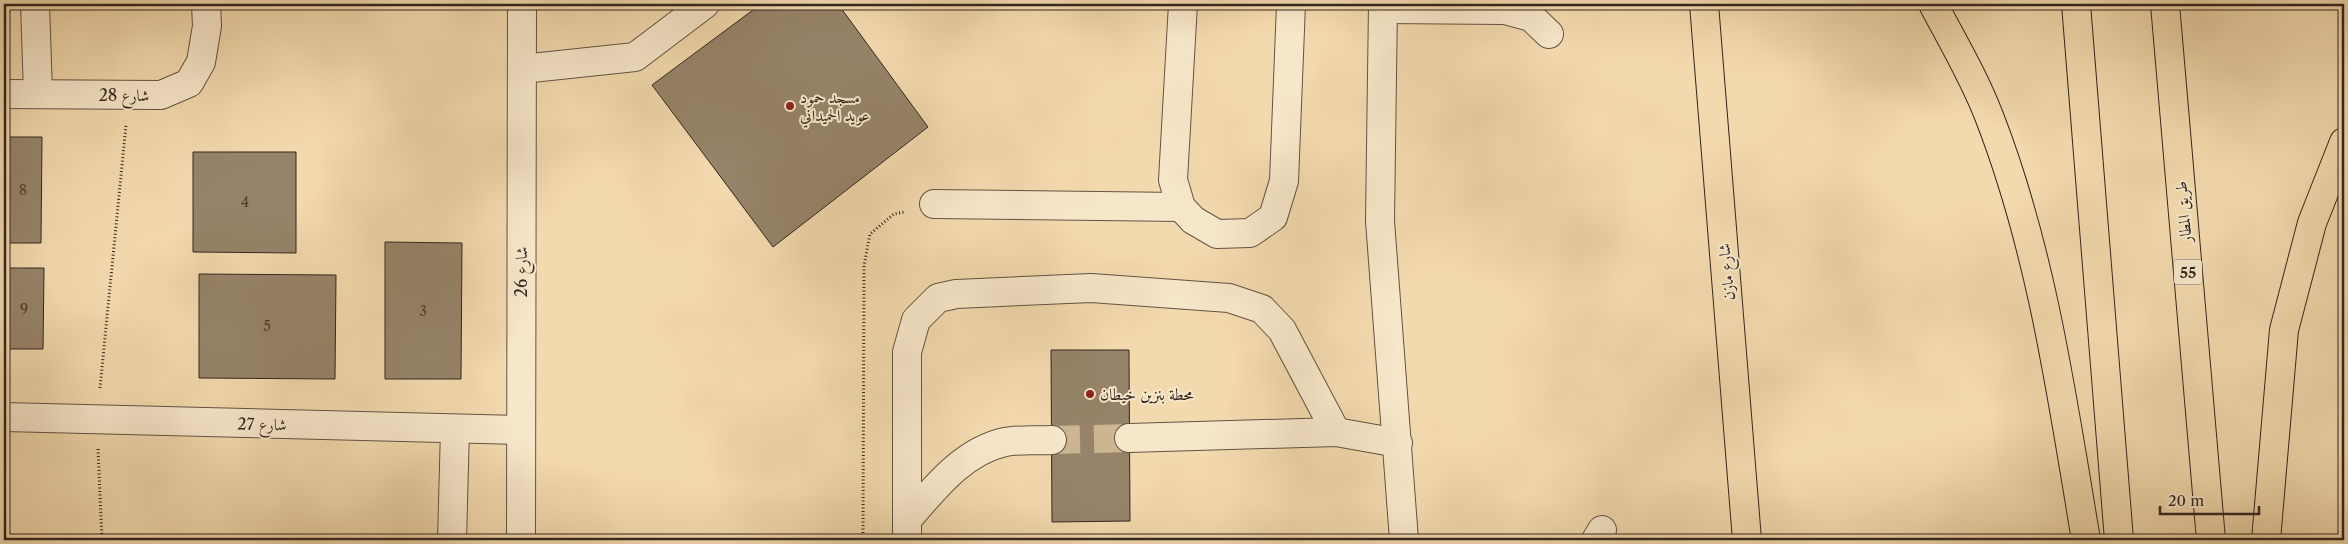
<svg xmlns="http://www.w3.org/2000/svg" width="2348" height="544" viewBox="0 0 2348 544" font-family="'Libre Caslon Text',Amiri,serif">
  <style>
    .building { fill: #96846a; stroke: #322620 }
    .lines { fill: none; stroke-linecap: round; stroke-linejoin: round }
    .minor-tunnel { stroke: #ccb692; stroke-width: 28; stroke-dasharray: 28 14; stroke-linecap: butt }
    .minor-casing { stroke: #625344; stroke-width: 30 }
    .major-casing { stroke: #322620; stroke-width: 30 }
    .highway-casing { stroke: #322620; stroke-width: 30 }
    .path { stroke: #322620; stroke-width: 3; stroke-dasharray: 1 2.5; stroke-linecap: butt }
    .minor { stroke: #f7e7ca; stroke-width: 28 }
    .major { stroke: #f3daae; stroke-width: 28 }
    .highway { stroke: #f3daae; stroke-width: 28 }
    .poi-dot { fill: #8f2418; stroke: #f7e7ca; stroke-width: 2 }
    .labels { text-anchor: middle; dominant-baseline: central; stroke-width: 4; stroke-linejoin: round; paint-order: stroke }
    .number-label { font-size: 14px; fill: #4b3e32 }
    .shield { fill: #f7e7ca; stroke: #6d6053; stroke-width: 1 }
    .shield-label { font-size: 15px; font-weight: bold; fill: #322620 }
    .street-label { font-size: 16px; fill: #322620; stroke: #f7e7ca }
    .poi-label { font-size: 16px; fill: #322620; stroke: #f7e7ca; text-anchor: start }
  </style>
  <rect width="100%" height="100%" fill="#f3daae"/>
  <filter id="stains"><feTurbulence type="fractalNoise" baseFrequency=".004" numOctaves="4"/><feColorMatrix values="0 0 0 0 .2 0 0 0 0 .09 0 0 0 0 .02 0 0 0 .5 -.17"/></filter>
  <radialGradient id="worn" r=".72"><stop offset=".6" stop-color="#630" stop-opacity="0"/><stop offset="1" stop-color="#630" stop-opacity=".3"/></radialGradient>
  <!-- building -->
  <g class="building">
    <path d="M 761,4 L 838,4 L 928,127 L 773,247 L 652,85 Z"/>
    <path d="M 4,137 L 42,137 L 41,243 L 4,243 Z"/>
    <path d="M 193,152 L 296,152 L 296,253 L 193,252 Z"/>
    <path d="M 385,242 L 462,243 L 461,379 L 385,379 Z"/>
    <path d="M 4,268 L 44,268 L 43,349 L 4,349 Z"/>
    <path d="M 199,274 L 336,275 L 335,379 L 199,378 Z"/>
    <path d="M 1051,350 L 1129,350 L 1130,521 L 1052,522 Z"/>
  </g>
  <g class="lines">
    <!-- minor-tunnel -->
    <path class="minor-tunnel" d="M 1052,440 L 1129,438"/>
    <defs>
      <g id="minor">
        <path d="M 35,4 L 38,94"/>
        <path d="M 1183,4 L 1173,180 L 1181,207 L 1193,220 L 1217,234 L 1250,233 L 1273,217 L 1284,181 L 1291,4"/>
        <path d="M 1383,4 L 1380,221 L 1404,540"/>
        <path d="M 1383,9 L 1505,10 L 1531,17 L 1549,34"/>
        <path d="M 522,69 L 635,57 L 705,4"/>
        <path d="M 4,94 L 161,95 L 189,83 L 201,62 L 207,26 L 206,4"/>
        <path d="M 934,204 L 1181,207"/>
        <path d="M 4,417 L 520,430"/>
        <path d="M 1129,438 L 1336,432 L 1398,443"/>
        <path d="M 907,520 C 934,489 963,451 1005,442 C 1020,439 1037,441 1052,440"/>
        <path d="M 452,540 L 455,429"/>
        <path d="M 521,540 L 522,4"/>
        <path d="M 907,540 L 907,352 L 916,320 L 938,298 L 956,294 L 1091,288 L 1229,298 L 1262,309 L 1282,330 L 1336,432"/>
        <path d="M 1596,540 L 1602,530"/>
      </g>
      <path id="major" d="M 1704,4 L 1747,540"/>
      <g id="highway">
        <path d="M 1933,4 C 1952,40 1974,77 1989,116 C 2042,252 2062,397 2086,540"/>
        <path d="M 2076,4 L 2119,540"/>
        <path d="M 2165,4 L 2211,540"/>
        <path d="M 2266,540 L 2284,330 L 2312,223 L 2344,142"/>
      </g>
    </defs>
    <!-- minor casing -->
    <use href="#minor" class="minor-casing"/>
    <!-- major casing -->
    <use href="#major" class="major-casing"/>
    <!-- highway casing -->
    <use href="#highway" class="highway-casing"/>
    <!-- path -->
    <g class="path">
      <path d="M 100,388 L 126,125"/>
      <path d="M 98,449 L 102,540"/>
      <path d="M 863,540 L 864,266 L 870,234 L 894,214 L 904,212"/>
    </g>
    <!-- minor -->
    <use href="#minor" class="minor"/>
    <!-- major -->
    <use href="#major" class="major"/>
    <!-- highway -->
    <use href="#highway" class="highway"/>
  </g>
  <!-- markers -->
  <g class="poi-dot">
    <circle cx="790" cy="106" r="5"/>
    <circle cx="1090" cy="394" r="5"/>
  </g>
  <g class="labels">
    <!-- number labels -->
    <g class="number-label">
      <text x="23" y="190">8</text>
      <text x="245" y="202">4</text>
      <text x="24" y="309">9</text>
      <text x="423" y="311">3</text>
      <text x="267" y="326">5</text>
    </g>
    <!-- shield labels -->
    <rect class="shield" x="2174" y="259.5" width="28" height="25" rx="4"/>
    <g class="shield-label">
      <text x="2188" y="272">55</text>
    </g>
    <!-- street labels -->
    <g class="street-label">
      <text x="124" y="95">شارع 28</text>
      <text transform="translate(2183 212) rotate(-95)">طريق المطار</text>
      <text transform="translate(521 272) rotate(-90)">شارع 26</text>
      <text transform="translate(1726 272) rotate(-95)">شارع مازن</text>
      <text transform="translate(262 424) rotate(1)">شارع 27</text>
    </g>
    <!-- poi labels -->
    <g class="poi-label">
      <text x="800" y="97">مسجد حمود<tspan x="800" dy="18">عويد الحميداني</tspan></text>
      <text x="1100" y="394">محطة بنزين خيطان</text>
    </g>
  </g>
  <!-- margin -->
  <rect width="2348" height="544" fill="none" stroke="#f3daae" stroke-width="20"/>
  <rect x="5" y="5" width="2338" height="534" fill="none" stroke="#322620" stroke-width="2.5"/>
  <rect x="10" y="10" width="2328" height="524" fill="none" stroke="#322620"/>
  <!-- scale -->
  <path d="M2160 506v8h99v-8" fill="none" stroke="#322620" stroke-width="2.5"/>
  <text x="2168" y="506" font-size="15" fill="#322620" stroke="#f7e7ca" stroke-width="4" paint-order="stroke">20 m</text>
  <rect width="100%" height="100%" filter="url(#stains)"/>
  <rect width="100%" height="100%" fill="url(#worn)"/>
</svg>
